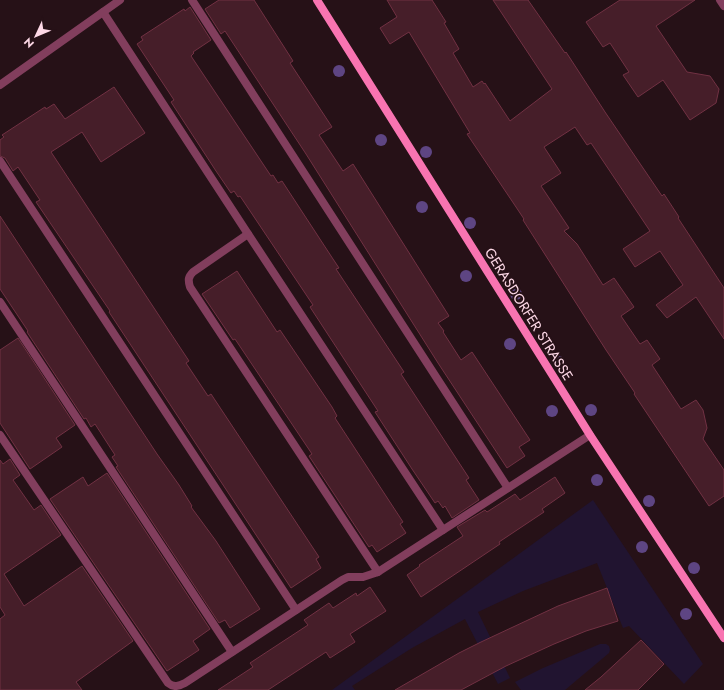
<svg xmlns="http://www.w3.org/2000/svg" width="724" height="690" viewBox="0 0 724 690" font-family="Jost,sans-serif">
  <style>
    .grass { fill: #211430 }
    .building { fill: #461e29; stroke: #713143 }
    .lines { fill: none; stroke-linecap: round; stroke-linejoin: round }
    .lane { stroke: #823e5d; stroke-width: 8 }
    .street { stroke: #823e5d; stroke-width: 8 }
    .secondary { stroke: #f874b1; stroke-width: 8 }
    .tree { fill: #5e4583 }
    .labels { text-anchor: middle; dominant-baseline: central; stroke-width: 4; stroke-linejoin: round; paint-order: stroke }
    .street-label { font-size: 14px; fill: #fdd8e6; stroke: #261117 }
  </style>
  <rect width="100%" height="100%" fill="#261117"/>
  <!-- grass -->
  <g class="grass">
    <path d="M 593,500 L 703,664 L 684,684 L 629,626 L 623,628 L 597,563 L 523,591 L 478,612 L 510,678 L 498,684 L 465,619 L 412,648 L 352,686 L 355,690 L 332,690 Z"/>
    <path d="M 600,644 L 606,644 L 609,646 L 610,650 L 609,653 L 565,690 L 521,690 L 515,682 L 543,668 Z"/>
  </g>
  <!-- building -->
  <g class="building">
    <path d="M 219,0 L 254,0 L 293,61 L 290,63 L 332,127 L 319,135 L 343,171 L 353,164 L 449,316 L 438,323 L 444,331 L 443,332 L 461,360 L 472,352 L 530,440 L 519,447 L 525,456 L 507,468 L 438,363 L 306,154 L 225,31 L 221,34 L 205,9 Z"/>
    <path d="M 387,0 L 432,0 L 446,22 L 444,23 L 459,49 L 453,53 L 473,87 L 482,81 L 484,84 L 485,83 L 510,121 L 552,89 L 493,0 L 528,0 L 565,53 L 566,52 L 605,112 L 662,196 L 664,194 L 679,217 L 678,218 L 724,288 L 724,339 L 696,297 L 667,318 L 656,305 L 683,285 L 660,251 L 635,267 L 623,249 L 650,231 L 591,143 L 587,145 L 575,127 L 544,147 L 561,173 L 541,186 L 569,228 L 564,231 L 577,244 L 603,285 L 614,278 L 634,307 L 621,316 L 640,344 L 647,340 L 660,359 L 652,365 L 681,409 L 696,400 L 703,410 L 707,428 L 703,439 L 724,470 L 724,496 L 709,506 L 634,394 L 635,393 L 606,350 L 523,220 L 524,219 L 514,204 L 467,134 L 470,133 L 409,32 L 390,44 L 380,28 L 397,17 Z"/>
    <path d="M 620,0 L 695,0 L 656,26 L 687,72 L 710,76 L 719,89 L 716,103 L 690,120 L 663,80 L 638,97 L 623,75 L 629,72 L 610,43 L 603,47 L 586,22 Z"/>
    <path d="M 190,7 L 211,40 L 193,52 L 194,53 L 191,56 L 271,176 L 273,175 L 278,183 L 282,181 L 333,259 L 339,268 L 336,269 L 404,372 L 401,374 L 469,478 L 466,480 L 479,500 L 452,518 L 445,506 L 443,508 L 438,501 L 435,503 L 412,469 L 375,412 L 378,411 L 310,307 L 313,305 L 240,196 L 238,197 L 234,191 L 231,193 L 216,171 L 171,102 L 174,100 L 137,44 L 143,40 L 141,37 L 184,9 L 185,11 Z"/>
    <path d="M 114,87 L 145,133 L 101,162 L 82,132 L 51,152 L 189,361 L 186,363 L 208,396 L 211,394 L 319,557 L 316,559 L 321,568 L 291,588 L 109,312 L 110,311 L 36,202 L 40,200 L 18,167 L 13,171 L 5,158 L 0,156 L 0,140 L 4,137 L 2,135 L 45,107 L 46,109 L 54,104 L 65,119 Z"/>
    <path d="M 0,216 L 157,454 L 179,485 L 192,506 L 191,507 L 216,541 L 260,609 L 230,628 L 225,620 L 219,623 L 116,467 L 118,466 L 112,457 L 115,455 L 95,424 L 91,427 L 86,418 L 84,419 L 27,332 L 28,331 L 0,289 Z"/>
    <path d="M 237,271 L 277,332 L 280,330 L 332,407 L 337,416 L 335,418 L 403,522 L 400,524 L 406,533 L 377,552 L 372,545 L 369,547 L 309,456 L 312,454 L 235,339 L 233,340 L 202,294 Z"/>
    <path d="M 18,338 L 75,425 L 56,438 L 62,447 L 30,469 L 0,423 L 0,350 Z"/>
    <path d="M 10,459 L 20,475 L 13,480 L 34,510 L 41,505 L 61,535 L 4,574 L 24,606 L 82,566 L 133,641 L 76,682 L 82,690 L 0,690 L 0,619 L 5,615 L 0,607 L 0,460 L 3,464 Z"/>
    <path d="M 107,473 L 210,629 L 193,641 L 199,650 L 167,671 L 50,499 L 83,477 L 88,486 Z"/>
    <path d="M 555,477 L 565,493 L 542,509 L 544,512 L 499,542 L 500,544 L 421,597 L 407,575 L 420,566 L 419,565 L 463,536 L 457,527 L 485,510 L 487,512 L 515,494 L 520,500 Z"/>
    <path d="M 370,587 L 386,611 L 350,634 L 355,642 L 330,658 L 326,652 L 268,690 L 218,690 L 253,667 L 250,663 L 308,625 L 304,620 L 329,603 L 333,608 L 356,593 L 357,596 Z"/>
    <path d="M 607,588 L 618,621 L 586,631 L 554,644 L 506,666 L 461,690 L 395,690 L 459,653 L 481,642 L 558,606 Z"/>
    <path d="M 641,640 L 664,664 L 638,690 L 585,690 L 601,677 Z"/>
  </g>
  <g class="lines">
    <!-- lane -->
    <g class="lane">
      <path d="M 192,0 L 508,488"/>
      <path d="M 103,12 L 248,234 L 443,530"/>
      <path d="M 0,161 L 296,610"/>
      <path d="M 248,234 L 193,272 C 188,277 188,280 190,287 L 378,572"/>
      <path d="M 0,302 L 232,652"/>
      <path d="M 0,435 L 168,683 C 174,688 179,686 185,683 L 342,580 L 348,577 L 363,577 L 378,572 L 590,435"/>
    </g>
    <!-- street -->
    <g class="street">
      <path d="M 720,0 L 724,6"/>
      <path d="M 0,85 L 120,0"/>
    </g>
    <!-- secondary -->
    <path class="secondary" d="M 317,0 L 590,435 L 724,638"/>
  </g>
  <!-- trees -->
  <g class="tree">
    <circle cx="339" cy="71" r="6"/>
    <circle cx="381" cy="140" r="6"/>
    <circle cx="426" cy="152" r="6"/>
    <circle cx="422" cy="207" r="6"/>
    <circle cx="470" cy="223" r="6"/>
    <circle cx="466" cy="276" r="6"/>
    <circle cx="516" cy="294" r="6"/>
    <circle cx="510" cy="344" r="6"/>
    <circle cx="559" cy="362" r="6"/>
    <circle cx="591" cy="410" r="6"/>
    <circle cx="552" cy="411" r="6"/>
    <circle cx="597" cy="480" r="6"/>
    <circle cx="649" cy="501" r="6"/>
    <circle cx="642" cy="547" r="6"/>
    <circle cx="694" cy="568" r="6"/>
    <circle cx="686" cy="614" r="6"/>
  </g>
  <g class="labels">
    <!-- street labels -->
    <g class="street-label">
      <text transform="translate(529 314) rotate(58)">GERASDORFER STRASSE</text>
    </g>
  </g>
  <!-- north arrow -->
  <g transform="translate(36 36) rotate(226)" stroke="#261117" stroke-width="3" paint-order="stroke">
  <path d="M0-3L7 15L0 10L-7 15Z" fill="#fdd8e6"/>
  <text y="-6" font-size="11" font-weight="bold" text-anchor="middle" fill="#fdd8e6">N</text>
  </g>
</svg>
